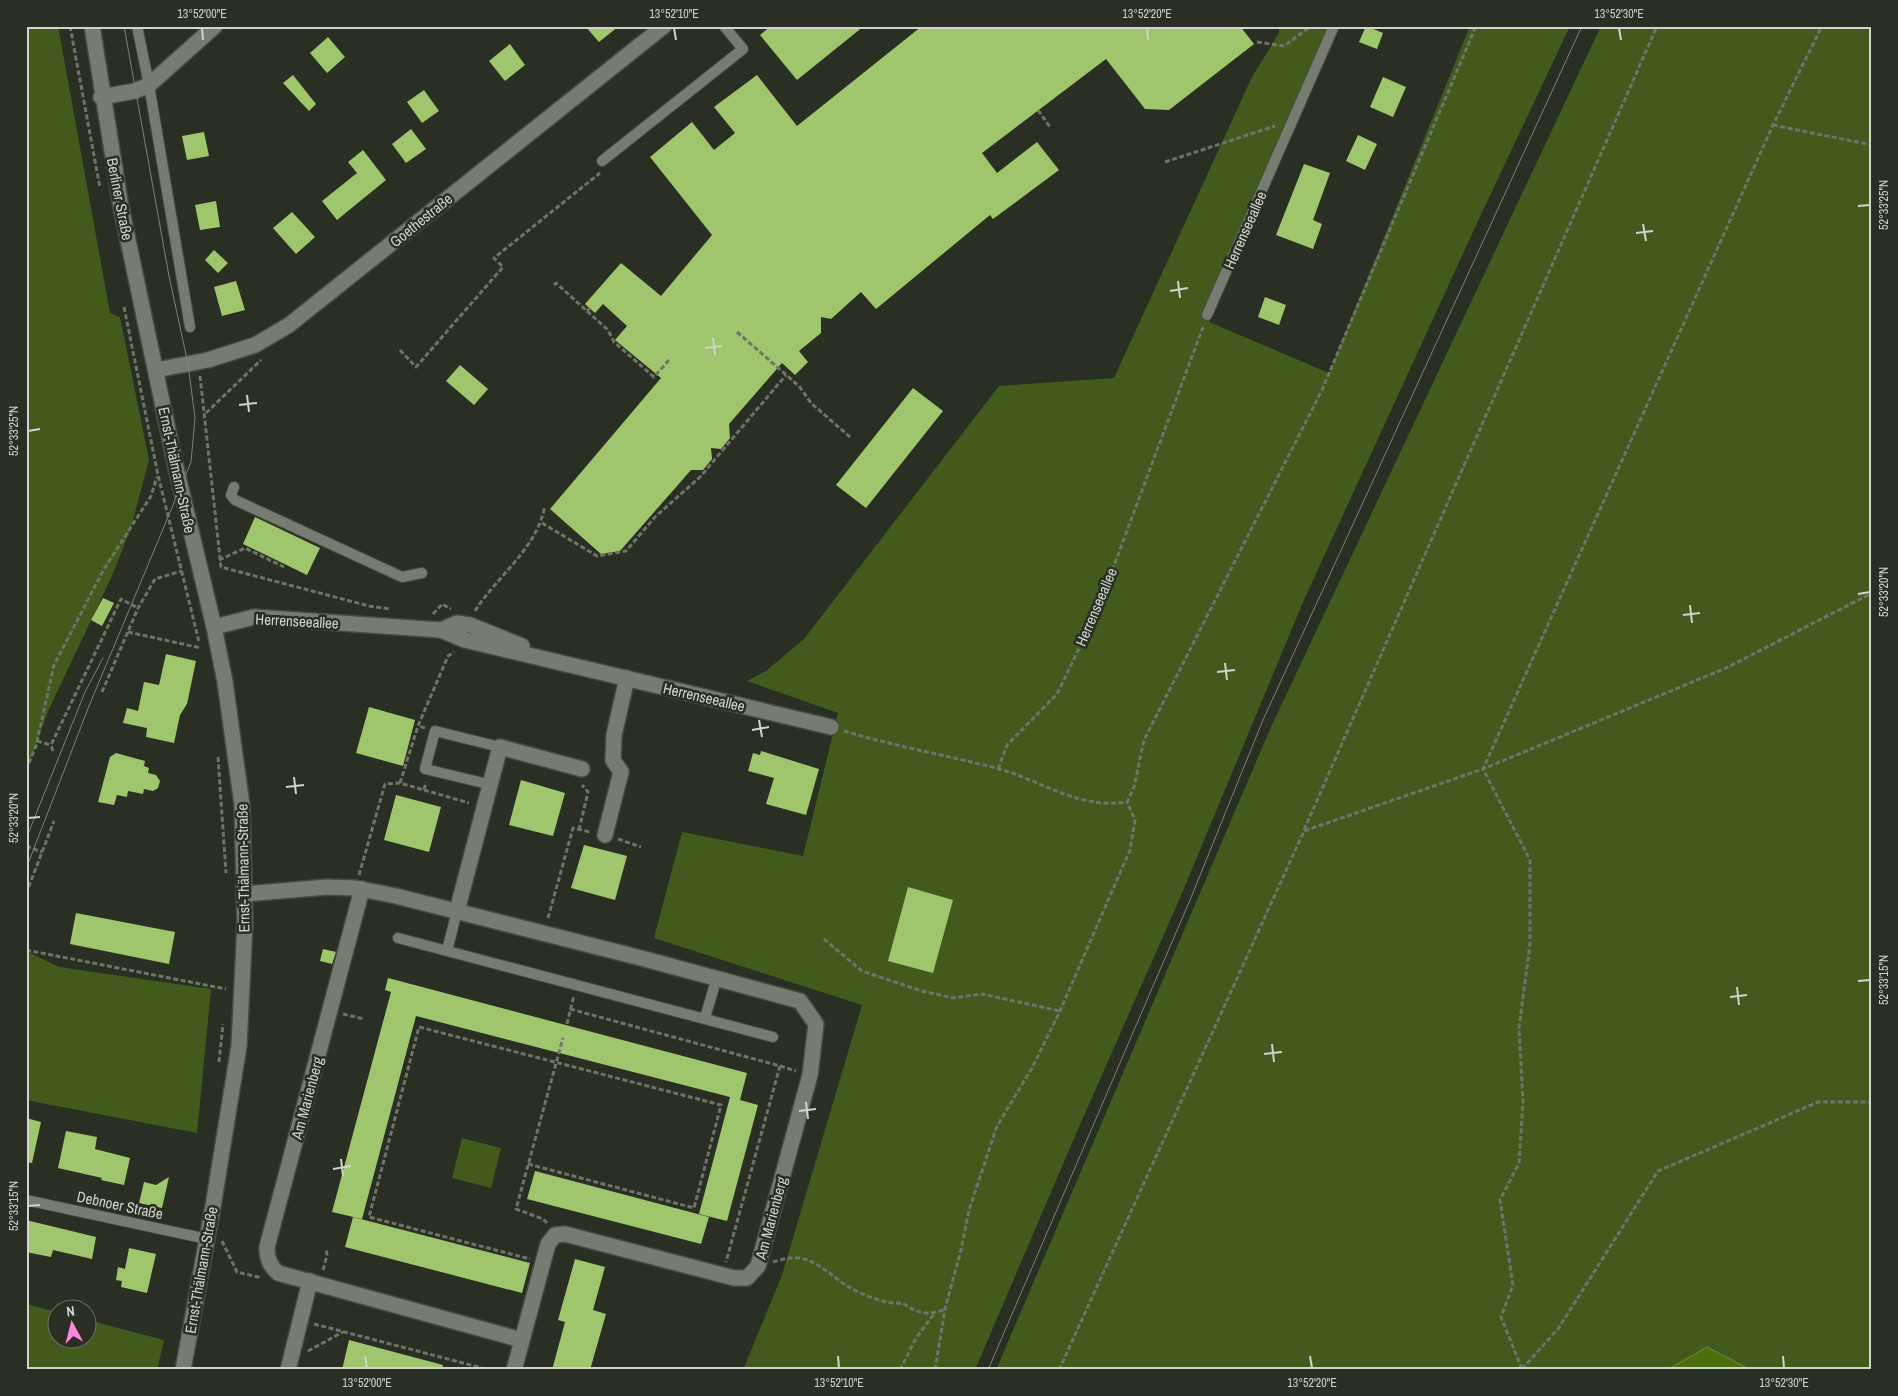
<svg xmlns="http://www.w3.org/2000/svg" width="1898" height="1396" viewBox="0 0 1898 1396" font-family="'Archivo Narrow',sans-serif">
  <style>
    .green { fill: #425b1c }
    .water { fill: #4c6e0c; stroke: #748d46 }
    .building { fill: #a0c66d }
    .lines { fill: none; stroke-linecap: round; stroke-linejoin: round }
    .service-casing { stroke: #474c42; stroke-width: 12 }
    .minor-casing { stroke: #474c42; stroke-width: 18 }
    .tertiary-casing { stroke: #474c42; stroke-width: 18 }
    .secondary-casing { stroke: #474c42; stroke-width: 18 }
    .path { stroke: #6f746a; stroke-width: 3; stroke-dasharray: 5 2.5; stroke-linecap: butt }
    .service { stroke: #767c6f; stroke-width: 10 }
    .minor { stroke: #767c6f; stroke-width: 15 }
    .tertiary { stroke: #767c6f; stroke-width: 15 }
    .secondary { stroke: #767c6f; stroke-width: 15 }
    .tram { stroke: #7e8379; stroke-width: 1 }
    .ticks { fill: none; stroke: #d0d4cc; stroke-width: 2 }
    .labels { text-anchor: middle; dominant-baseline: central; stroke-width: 5; stroke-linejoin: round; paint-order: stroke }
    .street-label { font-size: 15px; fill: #d0d4cc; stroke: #292f23 }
    .neatline { fill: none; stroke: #d0d4cc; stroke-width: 2 }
    .ticks-label { font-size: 12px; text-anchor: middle; fill: #d0d4cc }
  </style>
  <rect width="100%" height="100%" fill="#292f23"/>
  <!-- green -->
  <g class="green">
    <path d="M 26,26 L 58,26 L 110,313 L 120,317 L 149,460 L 130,531 L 111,578 L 49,709 L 26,771 Z"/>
    <path d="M 1279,26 L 1335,26 L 1209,322 L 1329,373 L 1470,26 L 1570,26 L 1478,221 L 1303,602 L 1180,898 L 1075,1136 L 975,1370 L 743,1370 L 782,1275 L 862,1005 L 654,938 L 682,832 L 803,856 L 838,713 L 747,681 L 766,671 L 804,639 L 999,386 L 1114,378 L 1252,77 L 1279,33 Z"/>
    <path d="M 1601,26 L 1872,26 L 1872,1370 L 1751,1370 L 1707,1347 L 1667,1370 L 996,1370 L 1271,727 Z"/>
    <path d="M 26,951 L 59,967 L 211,989 L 197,1133 L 26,1100 Z"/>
    <path d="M 462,1138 L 501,1148 L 491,1188 L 452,1178 Z"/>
    <path d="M 26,1304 L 57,1312 L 58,1338 L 88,1338 L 88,1320 L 164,1340 L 157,1370 L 26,1370 Z"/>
  </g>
  <!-- water -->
  <path class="water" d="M 1707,1347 L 1751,1370 L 1667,1370 Z"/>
  <!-- building -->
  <g class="building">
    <path d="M 585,26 L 619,26 L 599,42 Z"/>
    <path d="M 771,26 L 864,26 L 797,80 L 760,35 Z"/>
    <path d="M 922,26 L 1240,26 L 1254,44 L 1169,110 L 1145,109 L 1106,59 L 982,153 L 997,173 L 1037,142 L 1059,170 L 993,219 L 990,215 L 876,309 L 861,292 L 831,319 L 821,317 L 821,333 L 799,351 L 808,362 L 795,375 L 782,363 L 729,424 L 730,438 L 721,449 L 711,448 L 712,459 L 703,470 L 691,470 L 620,551 L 601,554 L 550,509 L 661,378 L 615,340 L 627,326 L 603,304 L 595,313 L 585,304 L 621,263 L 661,296 L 712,235 L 650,157 L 692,122 L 714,150 L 735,133 L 714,107 L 757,75 L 797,126 Z"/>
    <path d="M 1366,26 L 1383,33 L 1377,49 L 1359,42 Z"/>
    <path d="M 328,37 L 345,57 L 327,73 L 310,53 Z"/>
    <path d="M 510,44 L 525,65 L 505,81 L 489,61 Z"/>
    <path d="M 293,75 L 316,104 L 309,111 L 283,83 Z"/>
    <path d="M 1383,77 L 1406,87 L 1393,117 L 1370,107 Z"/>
    <path d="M 424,90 L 439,111 L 422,123 L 407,102 Z"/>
    <path d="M 411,129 L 426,149 L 406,163 L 392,144 Z"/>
    <path d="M 204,132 L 209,156 L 187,160 L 182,136 Z"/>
    <path d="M 1358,135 L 1377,144 L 1365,170 L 1346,161 Z"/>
    <path d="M 363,150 L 386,180 L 337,220 L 322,201 L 357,173 L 348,162 Z"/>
    <path d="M 1304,164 L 1330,173 L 1313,220 L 1322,224 L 1313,249 L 1276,235 Z"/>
    <path d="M 216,201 L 220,227 L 200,230 L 195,205 Z"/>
    <path d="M 292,212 L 315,237 L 296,254 L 273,228 Z"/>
    <path d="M 214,250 L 228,263 L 218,273 L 205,260 Z"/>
    <path d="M 236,281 L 245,310 L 222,316 L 214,287 Z"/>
    <path d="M 1265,297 L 1286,305 L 1279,325 L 1258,317 Z"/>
    <path d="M 460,365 L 488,389 L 474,405 L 446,381 Z"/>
    <path d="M 913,388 L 943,411 L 866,508 L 836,485 Z"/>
    <path d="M 255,517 L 320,548 L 307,575 L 243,544 Z"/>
    <path d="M 103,598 L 114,603 L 102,626 L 91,620 Z"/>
    <path d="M 166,654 L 196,661 L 187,704 L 180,715 L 174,743 L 146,737 L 147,728 L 123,723 L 127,708 L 138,711 L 144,682 L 159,685 Z"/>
    <path d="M 369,707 L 415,720 L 403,766 L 356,753 Z"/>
    <path d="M 761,751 L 819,769 L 806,815 L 766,804 L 774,778 L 748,771 L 753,753 L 760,755 Z"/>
    <path d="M 116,753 L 145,761 L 144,766 L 149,768 L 148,773 L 156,775 L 160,781 L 158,788 L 153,791 L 144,789 L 143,794 L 128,791 L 127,797 L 117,795 L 114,805 L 98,802 L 110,757 Z"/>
    <path d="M 521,780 L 565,793 L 553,836 L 509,825 Z"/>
    <path d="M 396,795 L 441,807 L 429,852 L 384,840 Z"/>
    <path d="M 584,845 L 627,856 L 615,900 L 571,888 Z"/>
    <path d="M 908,887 L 953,900 L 933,973 L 888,961 Z"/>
    <path d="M 76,913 L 175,932 L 169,964 L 70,944 Z"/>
    <path d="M 323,949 L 336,952 L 332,964 L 320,961 Z"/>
    <path d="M 388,978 L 747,1073 L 740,1100 L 758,1105 L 727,1221 L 699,1214 L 730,1097 L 416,1016 L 362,1219 L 332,1212 L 391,992 L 385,990 Z"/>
    <path d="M 26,1118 L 41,1122 L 32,1163 L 26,1162 Z"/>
    <path d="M 66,1131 L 97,1137 L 95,1149 L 130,1158 L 124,1185 L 101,1180 L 102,1178 L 58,1168 Z"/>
    <path d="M 535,1171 L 709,1217 L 701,1244 L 527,1199 Z"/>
    <path d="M 169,1177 L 162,1208 L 139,1203 L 144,1182 L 156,1185 Z"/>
    <path d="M 353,1217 L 530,1263 L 522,1293 L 345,1247 Z"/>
    <path d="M 26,1220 L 96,1237 L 92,1259 L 53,1250 L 51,1257 L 26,1252 Z"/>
    <path d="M 129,1248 L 156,1254 L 147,1293 L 121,1287 L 122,1281 L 116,1280 L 118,1267 L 125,1269 Z"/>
    <path d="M 575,1259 L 605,1267 L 593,1310 L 606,1314 L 590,1370 L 552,1370 L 565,1322 L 558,1320 Z"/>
    <path d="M 349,1340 L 443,1365 L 442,1370 L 342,1370 Z"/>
  </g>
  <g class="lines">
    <defs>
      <g id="service">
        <path d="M 137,26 L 149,85 L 190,327"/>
        <path d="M 602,161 L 743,49 L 724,26"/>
        <path d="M 1207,315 L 1334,26"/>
        <path d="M 234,487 L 231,495 L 235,500 L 402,577 L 422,573"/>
        <path d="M 492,785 L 425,769 L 435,731 L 500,747"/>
        <path d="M 398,938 L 773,1037"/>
        <path d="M 447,951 L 457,911"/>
        <path d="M 705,1018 L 717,977"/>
        <path d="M 26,1200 L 207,1239"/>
      </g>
      <g id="minor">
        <path d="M 101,97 L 135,91 L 149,85 L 215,26"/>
        <path d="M 214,627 L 254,617 L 441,630 L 465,640 L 831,727"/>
        <path d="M 441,630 L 457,623 L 470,625 L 522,646"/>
        <path d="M 605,835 L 621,772 L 613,760 L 614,735 L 627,678"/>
        <path d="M 362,889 L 267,1247 C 267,1259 270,1266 278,1273 L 522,1340"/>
        <path d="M 245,894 L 327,887 L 355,888 L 396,896 L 641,958 L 800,1001 L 816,1024 L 810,1075 L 758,1266 L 747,1278 L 734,1278 L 565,1234 L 555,1235 L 548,1244 L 514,1370"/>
        <path d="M 457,911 L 500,747 L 582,769"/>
        <path d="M 288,1370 L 310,1281"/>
      </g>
      <path id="tertiary" d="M 156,370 L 208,360 L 255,345 L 289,325 L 664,26"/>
      <path id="secondary" d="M 92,26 L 121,207 L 176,468 L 214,627 L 225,682 L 242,805 L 245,923 L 239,1046 L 213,1206 L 183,1370"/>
    </defs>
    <!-- service casing -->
    <use href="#service" class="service-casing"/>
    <!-- minor casing -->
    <use href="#minor" class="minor-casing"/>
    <!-- tertiary casing -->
    <use href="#tertiary" class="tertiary-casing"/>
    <!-- secondary casing -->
    <use href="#secondary" class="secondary-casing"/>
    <!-- path -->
    <g class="path">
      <path d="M 70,26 L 100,188"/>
      <path d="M 1257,42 L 1284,46 L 1311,26"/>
      <path d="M 1038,110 L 1050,127"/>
      <path d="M 1773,125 L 1872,145"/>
      <path d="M 1165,162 L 1275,126"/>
      <path d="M 554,285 L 556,283 L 587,311 L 590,308"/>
      <path d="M 124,307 L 158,475 L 199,642"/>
      <path d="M 587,311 L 608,330 L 614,342 L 654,377 L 669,360"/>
      <path d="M 737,332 L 799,386 L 811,403 L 850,437"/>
      <path d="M 400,350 L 416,367 L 503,267 L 494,258 L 600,173"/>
      <path d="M 200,376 L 221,567 L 369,606 L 390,609"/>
      <path d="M 206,413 L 261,360"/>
      <path d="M 542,523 L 597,556 L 626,551 L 655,517 L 700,477 L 786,375"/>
      <path d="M 219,560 L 245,548 L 284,567"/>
      <path d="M 475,611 C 497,576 536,550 545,506"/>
      <path d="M 433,614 L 442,604 L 451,609"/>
      <path d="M 128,632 L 201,648"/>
      <path d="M 102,692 L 138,608 L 155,579 L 182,571"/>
      <path d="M 425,728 L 418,726 L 448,656 L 454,652"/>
      <path d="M 844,731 C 894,746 945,755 996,768 C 1041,780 1079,810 1127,802 L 1134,787 L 1144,740 L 1322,390 L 1476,26"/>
      <path d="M 37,741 L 51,745"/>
      <path d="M 53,751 L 51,745 L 121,599 L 138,608"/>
      <path d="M 218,757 L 226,873"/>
      <path d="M 998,769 L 1007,745 L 1057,694 L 1097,611 L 1203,327"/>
      <path d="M 26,770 L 36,746 L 54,665 L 104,569 L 151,496 L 157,477"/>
      <path d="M 400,783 L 418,726"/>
      <path d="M 424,790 L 469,803"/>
      <path d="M 579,830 L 588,792 L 582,785"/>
      <path d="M 1304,830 L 1657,26"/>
      <path d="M 618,839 L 641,847"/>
      <path d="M 26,846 L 42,852"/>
      <path d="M 359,875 L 385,784 L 400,783 L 424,790 L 426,782"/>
      <path d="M 26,894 L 54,821"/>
      <path d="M 548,918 L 573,828 L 590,832"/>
      <path d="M 824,939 L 862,971 L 922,991 L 953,998 L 982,994 L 1060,1011"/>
      <path d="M 26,950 L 226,989"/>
      <path d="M 570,1009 L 780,1066 L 726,1262"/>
      <path d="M 343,1014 L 364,1019"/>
      <path d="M 567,1024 L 574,995"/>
      <path d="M 219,1062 L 223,1024"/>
      <path d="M 780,1066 L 796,1071"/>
      <path d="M 528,1164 L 694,1208 L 721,1105 L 419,1027 L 369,1217 L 530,1259"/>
      <path d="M 547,1223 L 543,1219 L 516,1209 L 563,1038"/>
      <path d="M 222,1241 L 237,1272 L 258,1277 L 260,1275"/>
      <path d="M 773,1262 C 783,1259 794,1256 804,1259 C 819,1263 831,1275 844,1284 C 860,1294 885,1305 903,1303 C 917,1314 929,1316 945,1309"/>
      <path d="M 323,1270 L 327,1255 L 326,1249"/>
      <path d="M 314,1324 L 490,1370"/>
      <path d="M 308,1351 L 343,1332"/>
      <path d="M 1522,1369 L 1501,1317 L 1513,1285 L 1500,1200 L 1519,1163 L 1523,1102 L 1519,1028 L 1530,944 L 1530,860 L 1483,769 L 1726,668 L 1872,593"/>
      <path d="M 1522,1369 L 1558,1329 L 1658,1171 L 1818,1102 L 1872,1102"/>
      <path d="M 900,1370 L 916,1338 L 934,1314"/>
      <path d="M 935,1370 L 945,1309 L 961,1250 L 969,1210 L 997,1126 L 1032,1068 L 1060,1011 L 1130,850 L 1135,820 L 1127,802"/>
      <path d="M 1059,1370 L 1304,831 L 1483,769 L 1773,125 L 1822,26"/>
    </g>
    <!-- service -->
    <use href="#service" class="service"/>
    <!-- minor -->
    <use href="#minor" class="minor"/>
    <!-- tertiary -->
    <use href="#tertiary" class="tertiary"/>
    <!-- secondary -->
    <use href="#secondary" class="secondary"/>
    <!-- tram -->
    <g class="tram">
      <path d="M 26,839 L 85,692 L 103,658"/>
      <path d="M 26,869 L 89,706 L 191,462 L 195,418 L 188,364 L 169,276 L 124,26"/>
      <path d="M 988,1370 L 1190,900 L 1263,720 L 1582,26"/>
    </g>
  </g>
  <!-- ticks -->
  <path class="ticks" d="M 202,28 L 203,40M 674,28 L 676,40M 1147,28 L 1148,40M 1619,28 L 1621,40M 1858,206 L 1870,205M 1643,224 L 1646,241M 1636,233 L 1653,231M 1178,281 L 1180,298M 1170,291 L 1188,288M 713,338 L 715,355M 705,348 L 722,346M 247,395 L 249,412M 239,405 L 257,403M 28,431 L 40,429M 1858,594 L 1870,592M 1690,605 L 1692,623M 1683,615 L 1700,613M 1225,663 L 1227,680M 1217,672 L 1235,670M 759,720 L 762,737M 752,730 L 769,727M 294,777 L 296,794M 286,787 L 304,785M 28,818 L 40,817M 1858,981 L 1870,980M 1737,987 L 1739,1005M 1730,997 L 1747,995M 1272,1044 L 1274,1062M 1264,1054 L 1282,1052M 806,1102 L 808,1119M 799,1111 L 816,1109M 341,1159 L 343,1176M 333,1169 L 351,1166M 28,1206 L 40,1205M 365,1356 L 367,1368M 838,1356 L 839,1368M 1310,1356 L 1312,1368M 1783,1356 L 1784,1368"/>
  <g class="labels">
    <!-- street labels -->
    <g class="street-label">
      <text transform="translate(120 199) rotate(79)">Berliner Straße</text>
      <text transform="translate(421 220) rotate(-39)">Goethestraße</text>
      <text transform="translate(1245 230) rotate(-66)">Herrenseeallee</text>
      <text transform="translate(177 470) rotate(78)">Ernst-Thälmann-Straße</text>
      <text transform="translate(1096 607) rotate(-67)">Herrenseeallee</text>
      <text transform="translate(297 621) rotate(3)">Herrenseeallee</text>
      <text transform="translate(704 697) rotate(13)">Herrenseeallee</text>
      <text transform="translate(243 868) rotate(-91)">Ernst-Thälmann-Straße</text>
      <text transform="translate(307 1098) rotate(-75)">Am Marienberg</text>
      <text transform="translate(120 1205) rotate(12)">Debnoer Straße</text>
      <text transform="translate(771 1218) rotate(-75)">Am Marienberg</text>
      <text transform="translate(201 1270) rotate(-80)">Ernst-Thälmann-Straße</text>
    </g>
  </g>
  <!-- border -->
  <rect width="1898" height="1396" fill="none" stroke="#292f23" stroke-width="55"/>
  <!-- north arrow -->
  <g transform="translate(72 1324) rotate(353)"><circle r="24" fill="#292f23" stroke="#6c7167"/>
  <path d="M0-4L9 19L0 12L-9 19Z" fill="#ff85df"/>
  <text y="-8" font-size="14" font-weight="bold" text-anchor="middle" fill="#d0d4cc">N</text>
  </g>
  <rect x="28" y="28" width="1842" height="1340" class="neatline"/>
  <g class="ticks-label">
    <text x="202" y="18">13°52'00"E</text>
    <text x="674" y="18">13°52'10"E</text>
    <text x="1147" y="18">13°52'20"E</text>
    <text x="1619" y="18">13°52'30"E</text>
    <text transform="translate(1884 205) rotate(-90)" y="4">52°33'25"N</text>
    <text transform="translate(14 431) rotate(-90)" y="4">52°33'25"N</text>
    <text transform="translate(1884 592) rotate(-90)" y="4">52°33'20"N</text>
    <text transform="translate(14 818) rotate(-90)" y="4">52°33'20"N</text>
    <text transform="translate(1884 980) rotate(-90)" y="4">52°33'15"N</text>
    <text transform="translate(14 1206) rotate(-90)" y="4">52°33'15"N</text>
    <text x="367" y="1387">13°52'00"E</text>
    <text x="839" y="1387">13°52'10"E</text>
    <text x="1312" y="1387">13°52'20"E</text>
    <text x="1784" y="1387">13°52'30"E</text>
  </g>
</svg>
